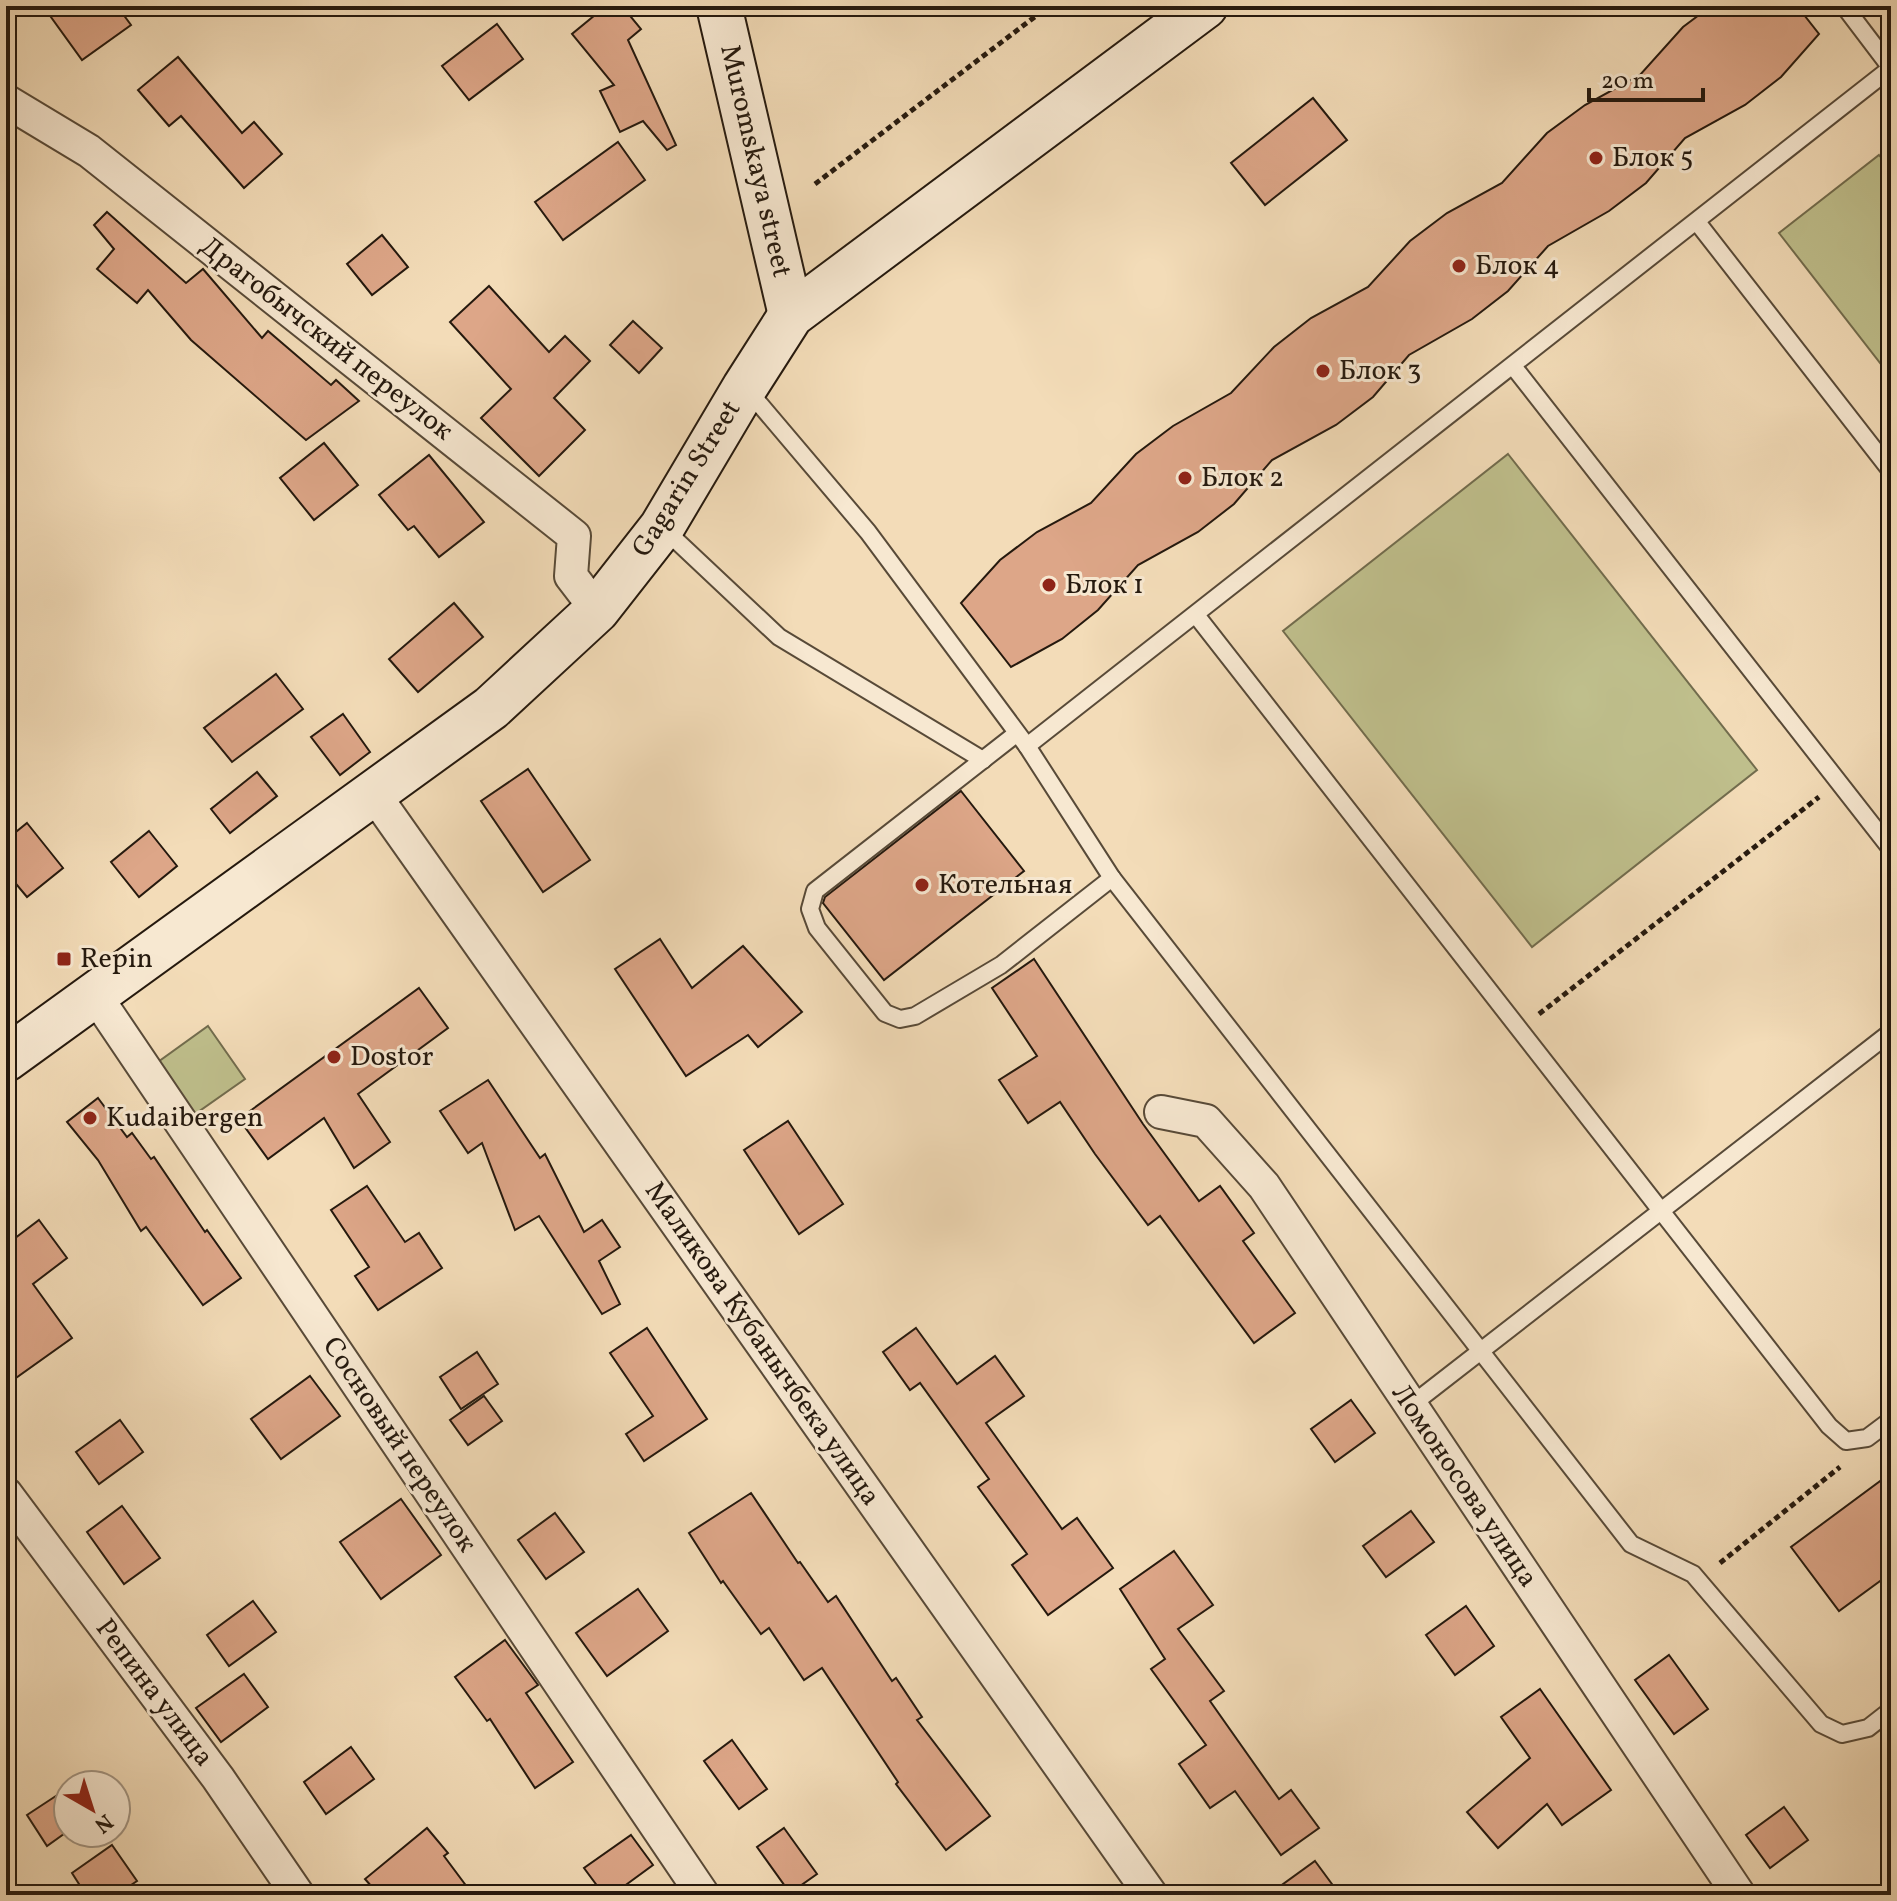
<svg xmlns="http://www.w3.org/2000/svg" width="1897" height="1901" viewBox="0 0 1897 1901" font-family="Vollkorn,serif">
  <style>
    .green { fill: #bfbf8c; stroke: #726c4d; stroke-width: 2 }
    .building { fill: #dda688; stroke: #25190e; stroke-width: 2 }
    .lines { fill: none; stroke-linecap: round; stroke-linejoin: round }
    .service-casing { stroke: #584a38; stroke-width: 20 }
    .minor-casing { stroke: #584a38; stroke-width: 36 }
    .secondary-casing { stroke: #25190e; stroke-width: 48 }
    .path { stroke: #25190e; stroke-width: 5; stroke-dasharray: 6 4; stroke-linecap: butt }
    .service { stroke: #f7e8d1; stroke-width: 16 }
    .minor { stroke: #f7e8d1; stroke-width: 32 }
    .secondary { stroke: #f7e8d1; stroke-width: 44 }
    .poi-dot { fill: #8f2418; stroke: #f7e8d1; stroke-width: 3 }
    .labels { text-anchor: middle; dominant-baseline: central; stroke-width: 6; stroke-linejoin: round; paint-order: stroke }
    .poi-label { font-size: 28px; fill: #25190e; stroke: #f7e8d1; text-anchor: start }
    .street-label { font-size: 28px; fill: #25190e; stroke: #f7e8d1 }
  </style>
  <rect width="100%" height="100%" fill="#f3dcb8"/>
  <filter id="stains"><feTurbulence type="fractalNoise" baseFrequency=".0025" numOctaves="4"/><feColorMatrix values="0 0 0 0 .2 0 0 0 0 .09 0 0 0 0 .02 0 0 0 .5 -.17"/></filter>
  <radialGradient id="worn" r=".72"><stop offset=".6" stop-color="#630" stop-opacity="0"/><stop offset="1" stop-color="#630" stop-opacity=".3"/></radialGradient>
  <!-- green -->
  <g class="green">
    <path d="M 1879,155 L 1891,170 L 1891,377 L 1779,233 Z"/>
    <path d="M 1508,454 L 1757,770 L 1532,947 L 1283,631 Z"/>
    <path d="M 208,1026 L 245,1079 L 188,1119 L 151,1067 Z"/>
  </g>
  <!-- building -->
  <g class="building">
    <path d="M 43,6 L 117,6 L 131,25 L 82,60 Z"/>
    <path d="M 606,6 L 622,6 L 641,29 L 628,40 L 676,145 L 667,150 L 643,121 L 620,132 L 600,91 L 614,85 L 572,34 Z"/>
    <path d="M 1711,6 L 1797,6 L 1819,34 L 1781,77 L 1745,105 L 1685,138 L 1646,183 L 1609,211 L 1548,246 L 1508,291 L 1472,319 L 1409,355 L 1373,397 L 1336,425 L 1272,460 L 1234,504 L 1198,532 L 1138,565 L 1098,610 L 1062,639 L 1011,667 L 961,603 L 1000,560 L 1037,532 L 1091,503 L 1136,454 L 1173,426 L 1231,393 L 1274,347 L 1311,318 L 1368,287 L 1410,241 L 1447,213 L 1502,183 L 1547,133 L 1585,105 L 1640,75 L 1683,27 Z"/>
    <path d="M 497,24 L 523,59 L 469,100 L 442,66 Z"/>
    <path d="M 178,57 L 242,133 L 254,122 L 282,154 L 244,188 L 181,116 L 169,126 L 138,90 Z"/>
    <path d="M 1313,98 L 1347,140 L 1265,205 L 1231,163 Z"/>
    <path d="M 618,142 L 645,180 L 563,240 L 535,202 Z"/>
    <path d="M 107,212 L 186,283 L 203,269 L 262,338 L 268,331 L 331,385 L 336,380 L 359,401 L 306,440 L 191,340 L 148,290 L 137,303 L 97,269 L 114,249 L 94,225 Z"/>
    <path d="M 382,235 L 408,267 L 372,295 L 347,264 Z"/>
    <path d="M 489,286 L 549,352 L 565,336 L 590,361 L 554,398 L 585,430 L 539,476 L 481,418 L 511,389 L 450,322 Z"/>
    <path d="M 633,321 L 662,348 L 639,373 L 610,345 Z"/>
    <path d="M 324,443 L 358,485 L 314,520 L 280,478 Z"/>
    <path d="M 429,455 L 484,522 L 439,557 L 414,526 L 408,530 L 379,495 Z"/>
    <path d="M 454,603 L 483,637 L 418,692 L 389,659 Z"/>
    <path d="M 276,674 L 303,709 L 232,762 L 204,728 Z"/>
    <path d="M 343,714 L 370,752 L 340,775 L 311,737 Z"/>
    <path d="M 528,769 L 590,860 L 543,892 L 481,801 Z"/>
    <path d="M 257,772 L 277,796 L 230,833 L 211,809 Z"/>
    <path d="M 961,791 L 1024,871 L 884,980 L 823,903 L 825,897 Z"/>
    <path d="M 27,823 L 63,868 L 27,897 L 6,872 L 6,840 Z"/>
    <path d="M 149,831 L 177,866 L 139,897 L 111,862 Z"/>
    <path d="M 660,939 L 692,988 L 743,946 L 802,1012 L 758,1047 L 748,1035 L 686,1076 L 615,969 Z"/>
    <path d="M 1034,959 L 1143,1124 L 1199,1201 L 1220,1186 L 1254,1233 L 1243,1241 L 1295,1313 L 1254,1343 L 1160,1216 L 1148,1225 L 1095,1154 L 1060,1102 L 1028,1123 L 999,1080 L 1037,1056 L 992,988 Z"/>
    <path d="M 419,988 L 448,1028 L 358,1094 L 390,1142 L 354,1168 L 324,1118 L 268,1159 L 239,1119 Z"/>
    <path d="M 488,1080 L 540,1158 L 545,1154 L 584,1232 L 602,1220 L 620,1247 L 599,1261 L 620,1304 L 602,1314 L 539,1216 L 515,1230 L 482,1143 L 468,1153 L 440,1111 Z"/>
    <path d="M 98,1098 L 127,1137 L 132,1133 L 151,1159 L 154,1157 L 205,1232 L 207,1230 L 241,1278 L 203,1305 L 146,1227 L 141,1231 L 98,1160 L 67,1122 Z"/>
    <path d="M 788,1121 L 843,1204 L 799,1234 L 744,1150 Z"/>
    <path d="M 367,1186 L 405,1242 L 419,1233 L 442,1268 L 378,1310 L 355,1276 L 369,1267 L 331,1210 Z"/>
    <path d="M 39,1220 L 67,1258 L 33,1284 L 72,1338 L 6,1385 L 6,1245 Z"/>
    <path d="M 647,1328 L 707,1419 L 644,1461 L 626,1434 L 653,1416 L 610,1353 Z"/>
    <path d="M 916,1328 L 957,1384 L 995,1356 L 1024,1396 L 986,1423 L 1062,1529 L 1077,1518 L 1113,1568 L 1048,1615 L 1012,1565 L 1027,1554 L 978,1487 L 989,1479 L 920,1383 L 910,1390 L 883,1352 Z"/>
    <path d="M 477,1352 L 498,1384 L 461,1409 L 440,1377 Z"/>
    <path d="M 310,1376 L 340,1416 L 281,1459 L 251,1419 Z"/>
    <path d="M 484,1396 L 502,1421 L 468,1445 L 450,1420 Z"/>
    <path d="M 1351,1400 L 1375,1433 L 1335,1462 L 1311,1429 Z"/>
    <path d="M 120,1420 L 143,1452 L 99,1484 L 76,1452 Z"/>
    <path d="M 1891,1473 L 1891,1573 L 1839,1611 L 1791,1547 Z"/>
    <path d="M 751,1493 L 798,1563 L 800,1562 L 828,1602 L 836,1596 L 892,1681 L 896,1678 L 922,1717 L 917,1720 L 990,1816 L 946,1850 L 896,1784 L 898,1782 L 822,1668 L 804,1680 L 769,1628 L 761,1634 L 723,1581 L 721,1583 L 689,1533 Z"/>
    <path d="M 401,1499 L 441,1555 L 381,1599 L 340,1542 Z"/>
    <path d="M 122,1506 L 160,1558 L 124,1584 L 87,1532 Z"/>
    <path d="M 1411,1511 L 1434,1542 L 1386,1577 L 1363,1546 Z"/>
    <path d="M 555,1513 L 584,1552 L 546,1579 L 518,1540 Z"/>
    <path d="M 1174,1551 L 1213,1605 L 1178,1629 L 1224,1691 L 1210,1701 L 1279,1799 L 1291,1790 L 1319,1828 L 1281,1855 L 1235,1791 L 1210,1808 L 1179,1764 L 1206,1745 L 1151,1669 L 1165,1659 L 1120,1589 Z"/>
    <path d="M 638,1589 L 668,1631 L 607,1676 L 576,1633 Z"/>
    <path d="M 253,1601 L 276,1632 L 229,1666 L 207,1635 Z"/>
    <path d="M 1466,1606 L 1494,1646 L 1455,1675 L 1426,1635 Z"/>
    <path d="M 505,1640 L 538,1685 L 526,1693 L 573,1762 L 535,1788 L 490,1719 L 487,1721 L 455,1677 Z"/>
    <path d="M 1669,1655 L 1708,1709 L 1674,1734 L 1635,1680 Z"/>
    <path d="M 244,1674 L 268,1707 L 221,1742 L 196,1708 Z"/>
    <path d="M 1540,1689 L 1611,1790 L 1562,1825 L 1547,1804 L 1498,1848 L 1467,1812 L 1530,1758 L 1501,1717 Z"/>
    <path d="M 732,1740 L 767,1789 L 739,1809 L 704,1761 Z"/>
    <path d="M 351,1747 L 374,1779 L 326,1814 L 304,1782 Z"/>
    <path d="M 68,1788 L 68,1831 L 47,1846 L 27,1815 Z"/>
    <path d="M 1784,1807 L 1808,1840 L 1770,1868 L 1746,1835 Z"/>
    <path d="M 427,1828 L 448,1853 L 444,1856 L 473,1895 L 379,1895 L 365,1879 Z"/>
    <path d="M 784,1828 L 817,1874 L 790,1893 L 757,1847 Z"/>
    <path d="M 631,1835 L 653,1865 L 612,1895 L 604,1895 L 584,1868 Z"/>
    <path d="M 112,1845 L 137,1881 L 116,1895 L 86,1895 L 72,1873 Z"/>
    <path d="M 1315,1861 L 1340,1895 L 1268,1895 Z"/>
  </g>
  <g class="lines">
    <defs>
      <g id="service">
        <path d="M 1844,6 L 1891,68"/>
        <path d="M 1697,222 L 1891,471"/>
        <path d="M 1513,366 L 1891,849"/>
        <path d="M 746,388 L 868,532 L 1027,746 L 1112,878 L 1631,1544 L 1693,1574 L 1821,1724 L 1842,1734 L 1868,1728 L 1891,1710"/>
        <path d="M 663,528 L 779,637 L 983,760"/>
        <path d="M 1196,615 L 1829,1426 L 1846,1441 L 1867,1438 L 1891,1420"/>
        <path d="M 1016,734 L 815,891 L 810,909 L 817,928 L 885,1013 L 900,1019 L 915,1016 L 1001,965 L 1112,878"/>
        <path d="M 1027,746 L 1891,68"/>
        <path d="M 1410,1406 L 1891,1032"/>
      </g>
      <g id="minor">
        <path d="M 6,101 L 89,151 L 574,536 L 571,576 L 597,610"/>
        <path d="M 373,793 L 1151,1895"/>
        <path d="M 95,995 L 703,1895"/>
        <path d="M 1161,1112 L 1206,1121 L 1264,1186 L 1739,1895"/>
        <path d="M 6,1494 L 218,1778 L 298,1895"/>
      </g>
      <g id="secondary">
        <path d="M 719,6 L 791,315"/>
        <path d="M 6,1059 L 491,708 L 597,610 L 662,527 L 745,387 L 791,315 L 1205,6"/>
      </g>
    </defs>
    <!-- service casing -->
    <use href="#service" class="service-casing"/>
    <!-- minor casing -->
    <use href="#minor" class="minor-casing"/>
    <!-- secondary casing -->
    <use href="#secondary" class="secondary-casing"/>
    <!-- path -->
    <g class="path">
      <path d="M 815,184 L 1049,6"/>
      <path d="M 1539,1014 L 1819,797"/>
      <path d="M 1720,1563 L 1840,1467"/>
    </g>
    <!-- service -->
    <use href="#service" class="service"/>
    <!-- minor -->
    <use href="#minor" class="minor"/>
    <!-- secondary -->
    <use href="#secondary" class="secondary"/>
  </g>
  <!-- markers -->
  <g class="poi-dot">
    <circle cx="1596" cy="158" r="8"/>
    <circle cx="1459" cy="266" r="8"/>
    <circle cx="1323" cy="371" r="8"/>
    <circle cx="1185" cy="478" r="8"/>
    <circle cx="1049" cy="585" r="8"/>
    <circle cx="922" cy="885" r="8"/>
    <rect x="56" y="951" width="16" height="16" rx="4"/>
    <circle cx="334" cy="1057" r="8"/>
    <circle cx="90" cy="1118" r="8"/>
  </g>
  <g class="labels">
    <!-- poi labels -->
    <g class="poi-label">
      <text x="1612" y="158">Блок 5</text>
      <text x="1475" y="266">Блок 4</text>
      <text x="1339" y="371">Блок 3</text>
      <text x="1201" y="478">Блок 2</text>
      <text x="1065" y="585">Блок 1</text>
      <text x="938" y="885">Котельная</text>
      <text x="80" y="959">Repin</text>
      <text x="350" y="1057">Dostor</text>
      <text x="106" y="1118">Kudaibergen</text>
    </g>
    <!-- street labels -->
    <g class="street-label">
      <text transform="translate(755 161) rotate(77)">Muromskaya street</text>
      <text transform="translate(326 339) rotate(38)">Драгобычский переулок</text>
      <text transform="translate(687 479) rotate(-58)">Gagarin Street</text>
      <text transform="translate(762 1344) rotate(55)">Маликова Кубанычбека улица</text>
      <text transform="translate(399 1445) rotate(56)">Сосновый переулок</text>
      <text transform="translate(1464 1486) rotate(56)">Ломоносова улица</text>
      <text transform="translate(154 1693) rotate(53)">Репина улица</text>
    </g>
  </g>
  <!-- margin -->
  <rect width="1897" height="1901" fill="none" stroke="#f3dcb8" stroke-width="32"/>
  <rect x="8" y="8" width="1881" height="1885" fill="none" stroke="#25190e" stroke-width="4"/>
  <rect x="16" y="16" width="1865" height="1869" fill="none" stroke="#25190e" stroke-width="2"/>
  <!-- north arrow -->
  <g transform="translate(92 1809) rotate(141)"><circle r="38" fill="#f7e8d1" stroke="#a39583" stroke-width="2"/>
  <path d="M0-6L14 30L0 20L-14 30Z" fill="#8f2418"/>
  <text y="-12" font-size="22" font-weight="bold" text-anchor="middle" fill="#25190e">N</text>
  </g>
  <!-- scale -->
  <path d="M1589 88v12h114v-12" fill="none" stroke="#25190e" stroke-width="4"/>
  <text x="1601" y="88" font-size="24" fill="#25190e" stroke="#f7e8d1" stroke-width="6" paint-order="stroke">20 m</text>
  <rect width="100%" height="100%" filter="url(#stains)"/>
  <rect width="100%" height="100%" fill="url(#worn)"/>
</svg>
